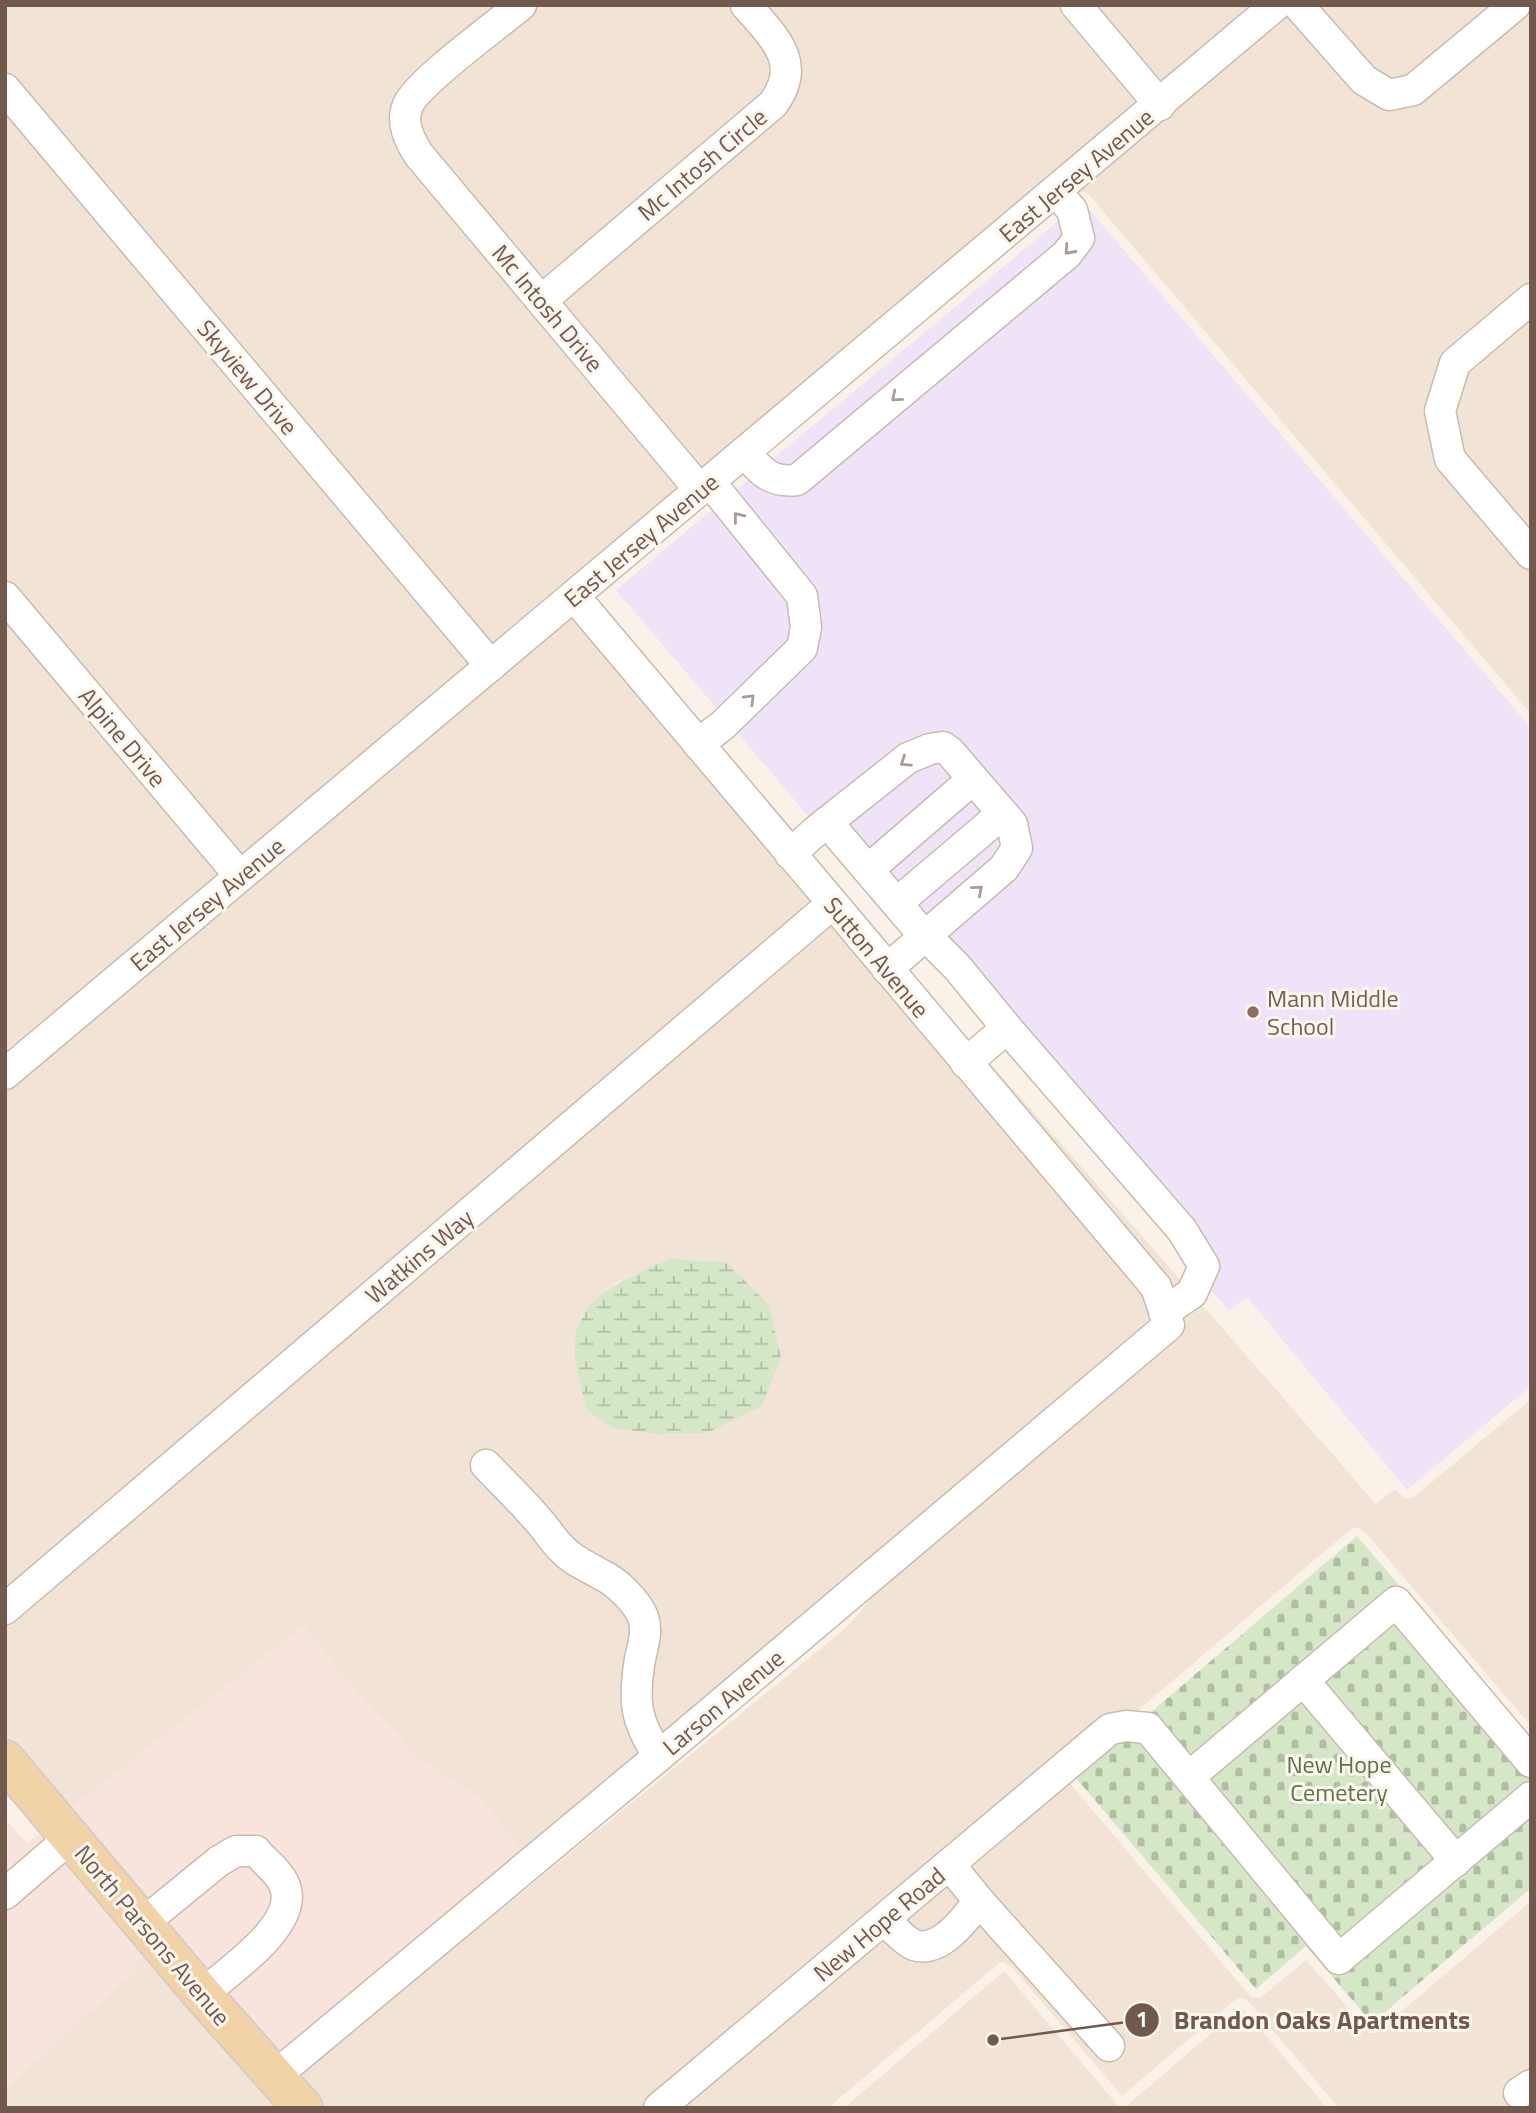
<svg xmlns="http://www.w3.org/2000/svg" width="1536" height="2113" viewBox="0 0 1536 2113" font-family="'Titillium Web',sans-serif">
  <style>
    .residential { fill: #f1e4d7; fill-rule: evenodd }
    .commercial { fill: #f9e4dd }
    .education { fill: #efe4f7 }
    .wetland { fill: url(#wetland-marsh) }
    .cemetery { fill: url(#cemetery-stones) }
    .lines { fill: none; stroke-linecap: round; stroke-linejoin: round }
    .minor-casing { stroke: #cbbaaf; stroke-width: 33 }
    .major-casing { stroke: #d5cdca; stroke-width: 42 }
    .minor { stroke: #fff; stroke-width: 30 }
    .major { stroke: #f2d3a7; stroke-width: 38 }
    .oneway { stroke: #aa9b95 }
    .education-dot { fill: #8d6e63; stroke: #fdf6ee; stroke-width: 2.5 }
    .labels { text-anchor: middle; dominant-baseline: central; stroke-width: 6; stroke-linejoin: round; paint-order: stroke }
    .street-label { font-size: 24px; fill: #72594e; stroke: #fdf6ee }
    .education-label { font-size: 24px; fill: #785e54; stroke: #fdf6ee; text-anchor: start }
    .park-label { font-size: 24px; fill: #577648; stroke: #fdf6ee }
    .leader { fill: none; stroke: #72594e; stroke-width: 2.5 }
    .callout-dot { fill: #72594e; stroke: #fdf6ee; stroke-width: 2.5 }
    .mark-label { font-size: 21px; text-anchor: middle; font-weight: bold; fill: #fff }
    .callout-label { font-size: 26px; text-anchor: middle; font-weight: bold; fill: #72594e; stroke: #fdf6ee; stroke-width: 6; stroke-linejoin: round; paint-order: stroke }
  </style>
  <defs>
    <pattern id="wetland-marsh" width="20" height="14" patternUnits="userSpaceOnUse" patternTransform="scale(1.75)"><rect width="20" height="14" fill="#d5e7c7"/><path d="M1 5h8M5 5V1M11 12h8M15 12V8" fill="none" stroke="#b1bea4"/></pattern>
    <pattern id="cemetery-stones" width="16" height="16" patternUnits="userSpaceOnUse" patternTransform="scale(1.75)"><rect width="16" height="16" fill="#d5e7c7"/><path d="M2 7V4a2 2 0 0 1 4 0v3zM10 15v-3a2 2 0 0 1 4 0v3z" fill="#b1bea4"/></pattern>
  </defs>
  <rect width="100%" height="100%" fill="#faf2e8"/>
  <!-- residential -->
  <g class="residential">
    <path d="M 5,5 L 502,5 L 395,112 L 685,488 L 491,651 L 5,73 Z"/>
    <path d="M 539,5 L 732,5 L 774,62 L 765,96 L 542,285 L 419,135 L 418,111 L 429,96 Z"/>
    <path d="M 759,5 L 1062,5 L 1144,102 L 701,475 L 557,302 L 782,111 Z"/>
    <path d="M 1089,5 L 1259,5 L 1160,89 Z"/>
    <path d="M 1312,5 L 1497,5 L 1408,80 L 1390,83 L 1370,71 Z"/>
    <path d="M 1531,7 L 1531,284 L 1448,354 L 1432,400 L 1427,401 L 1442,466 L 1531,571 L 1531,714 L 1089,195 L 1084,192 L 1076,193 L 610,582 L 1289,10 L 1359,89 L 1421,99 Z"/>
    <path d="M 5,105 L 475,664 L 241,861 L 5,581 Z"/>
    <path d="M 1531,315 L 1531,538 L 1460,455 L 1451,413 L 1465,370 Z"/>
    <path d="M 5,613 L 225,874 L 5,1058 Z"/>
    <path d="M 575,613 L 817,901 L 5,1594 L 5,1092 Z"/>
    <path d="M 801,850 L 1058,1140 L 1376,1504 L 1395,1489 L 1405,1499 L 1414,1497 L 1531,1399 L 1531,1726 L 1364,1531 L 1356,1527 L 1351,1529 L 1109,1735 L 877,1911 L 641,2108 L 317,2108 L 292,2080 L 847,1627 L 893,1573 L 1175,1335 L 1183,1333 L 1181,1330 L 1184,1327 Z"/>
    <path d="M 832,919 L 1146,1291 L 1156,1320 L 524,1853 L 480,1798 L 420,1760 L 343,1677 L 304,1626 L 64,1814 L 5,1744 L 5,1625 ZM 670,1259 L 726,1262 L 574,1350 L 581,1316 L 617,1282 Z"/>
    <path d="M 1067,1780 L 1251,1997 L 1260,1998 L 1306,1960 L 1370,2033 L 1376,2033 L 1531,1901 L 1531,2071 L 1504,2090 L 1516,2108 L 1339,2108 L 1247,2000 L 1241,1998 L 1235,2000 L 1122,2096 L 1011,1966 L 1003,1962 L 998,1964 L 828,2108 L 677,2108 Z"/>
    <path d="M 151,1952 L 290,2108 L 5,2108 L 5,2089 L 138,1968 L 133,1962 Z"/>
    <path d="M 1004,1971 L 1120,2108 L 844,2108 Z"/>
    <path d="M 1242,2007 L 1327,2108 L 1124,2108 Z"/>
  </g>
  <!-- commercial -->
  <g class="commercial">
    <path d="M 304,1625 L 343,1677 L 420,1760 L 480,1798 L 524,1853 L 275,2060 L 64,1814 Z"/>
    <path d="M 5,1819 L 27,1843 L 48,1827 L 151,1952 L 133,1962 L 138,1968 L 5,2089 Z"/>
  </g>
  <!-- education -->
  <path class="education" d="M 1082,201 L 1531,728 L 1531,1386 L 1407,1490 L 1247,1297 L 1229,1311 L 616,590 Z"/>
  <!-- wetland -->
  <path class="wetland" d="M 670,1259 L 726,1262 L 769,1305 L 781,1357 L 762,1406 L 707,1433 L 658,1434 L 614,1428 L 587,1411 C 583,1392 576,1371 575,1351 C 571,1298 630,1276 670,1259 Z"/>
  <!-- cemetery -->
  <path class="cemetery" d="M 1357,1536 L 1531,1740 L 1531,1888 L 1372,2023 L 1306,1946 L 1256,1989 L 1075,1777 Z"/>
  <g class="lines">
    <defs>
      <g id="minor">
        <path d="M 521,5 C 497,25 418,82 408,105 C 400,123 410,141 419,155 L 700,490"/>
        <path d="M 1076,5 L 1160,105"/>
        <path d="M 1298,5 L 1364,80 L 1389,95 L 1413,90 L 1515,5"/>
        <path d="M 5,89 L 491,666"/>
        <path d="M 1531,299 L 1455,363 L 1440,411 L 1450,459 L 1531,554"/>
        <path d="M 542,300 L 773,104 C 804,62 773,37 746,5"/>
        <path d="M 745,453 C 761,471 770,483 797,480 L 1067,254 L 1079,238 L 1072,210 L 1056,192"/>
        <path d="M 5,597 L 240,876"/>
        <path d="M 698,744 L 723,725 L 802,648 L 806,627 L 802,596 L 710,482"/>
        <path d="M 827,822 L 915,925 L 957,967 L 1007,1028 L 1182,1230 L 1204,1266 L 1192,1293 L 1164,1312"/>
        <path d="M 790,854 L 816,831 L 908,758 L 930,749 L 943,747 L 950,752 L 1012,824 L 1017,848 L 1004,868 L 887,969"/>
        <path d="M 869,869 L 973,779"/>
        <path d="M 897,903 L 1002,814"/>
        <path d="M 966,1063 L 1007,1028"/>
        <path d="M 5,1074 L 1276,5"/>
        <path d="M 486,1465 C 503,1483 522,1501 538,1520 C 547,1529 553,1541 562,1549 C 574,1562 587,1566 602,1575 C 617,1582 637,1602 643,1617 C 648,1631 643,1645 640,1659 C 633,1701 635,1721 659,1756"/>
        <path d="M 5,1609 L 832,904"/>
        <path d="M 1303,1680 L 1456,1861"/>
        <path d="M 1189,1777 L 1396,1602 L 1531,1762"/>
        <path d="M 949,1864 L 979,1901 L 1109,2046"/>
        <path d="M 5,1894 L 71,1837"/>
        <path d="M 884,1920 C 893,1927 904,1941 914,1945 C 940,1954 966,1918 979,1901"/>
        <path d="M 143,1923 L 219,1861 L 236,1851 L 256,1851 C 264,1861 279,1872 284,1884 C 302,1923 228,1972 202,1994"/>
        <path d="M 275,2076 L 659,1756 L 1169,1325 L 1156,1287 L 574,596"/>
        <path d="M 1519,2093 L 1531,2085"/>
        <path d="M 659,2108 L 1110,1729 L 1126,1726 L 1148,1728 L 1339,1959 L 1531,1797"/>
      </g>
      <path id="major" d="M 5,1760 L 202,1994 L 303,2108"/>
    </defs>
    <!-- minor casing -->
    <use href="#minor" class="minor-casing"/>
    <!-- major casing -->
    <use href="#major" class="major-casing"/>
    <!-- minor -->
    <use href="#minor" class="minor"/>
    <!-- major -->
    <use href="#major" class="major"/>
  </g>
  <!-- one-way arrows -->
  <defs><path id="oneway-chevron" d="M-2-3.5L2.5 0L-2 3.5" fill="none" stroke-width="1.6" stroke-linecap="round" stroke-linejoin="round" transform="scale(1.75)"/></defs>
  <g class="oneway">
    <use href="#oneway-chevron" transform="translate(1069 250) rotate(132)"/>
    <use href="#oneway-chevron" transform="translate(896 397) rotate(140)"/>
    <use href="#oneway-chevron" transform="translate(738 517) rotate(-129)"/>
    <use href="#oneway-chevron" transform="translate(750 699) rotate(-44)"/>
    <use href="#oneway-chevron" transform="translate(905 762) rotate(146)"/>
    <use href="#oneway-chevron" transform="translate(978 890) rotate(-41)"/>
  </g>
  <!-- markers -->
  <circle class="education-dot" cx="1253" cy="1012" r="7"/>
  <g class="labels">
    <!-- street labels -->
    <g class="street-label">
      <text transform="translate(702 164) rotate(-40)">Mc Intosh Circle</text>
      <text transform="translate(1076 175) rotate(-40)">East Jersey Avenue</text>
      <text transform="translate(548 308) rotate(50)">Mc Intosh Drive</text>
      <text transform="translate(248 377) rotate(50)">Skyview Drive</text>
      <text transform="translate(641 540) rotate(-40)">East Jersey Avenue</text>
      <text transform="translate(123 737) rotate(50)">Alpine Drive</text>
      <text transform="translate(207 904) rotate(-40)">East Jersey Avenue</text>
      <text transform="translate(877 957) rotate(50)">Sutton Avenue</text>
      <text transform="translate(419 1256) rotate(-40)">Watkins Way</text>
      <text transform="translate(723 1702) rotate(-40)">Larson Avenue</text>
      <text transform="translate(879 1924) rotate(-40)">New Hope Road</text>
      <text transform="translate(153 1935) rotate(50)">North Parsons Avenue</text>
    </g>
    <!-- education labels -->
    <g class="education-label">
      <text x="1267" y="998">Mann Middle<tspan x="1267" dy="28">School</tspan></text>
    </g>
    <!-- park labels -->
    <g class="park-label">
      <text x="1339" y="1764">New Hope<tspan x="1339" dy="28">Cemetery</tspan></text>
    </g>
  </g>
  <!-- callouts -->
  <path class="leader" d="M993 2040L1142 2020"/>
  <g class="callout-dot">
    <circle cx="993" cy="2040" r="7"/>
    <circle cx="1142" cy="2020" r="18"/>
  </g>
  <g class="mark-label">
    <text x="1142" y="2027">1</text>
  </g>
  <g class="callout-label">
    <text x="1322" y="2029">Brandon Oaks Apartments</text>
  </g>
  <!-- border -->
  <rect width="1536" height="2113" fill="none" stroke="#72594e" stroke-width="14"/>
</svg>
